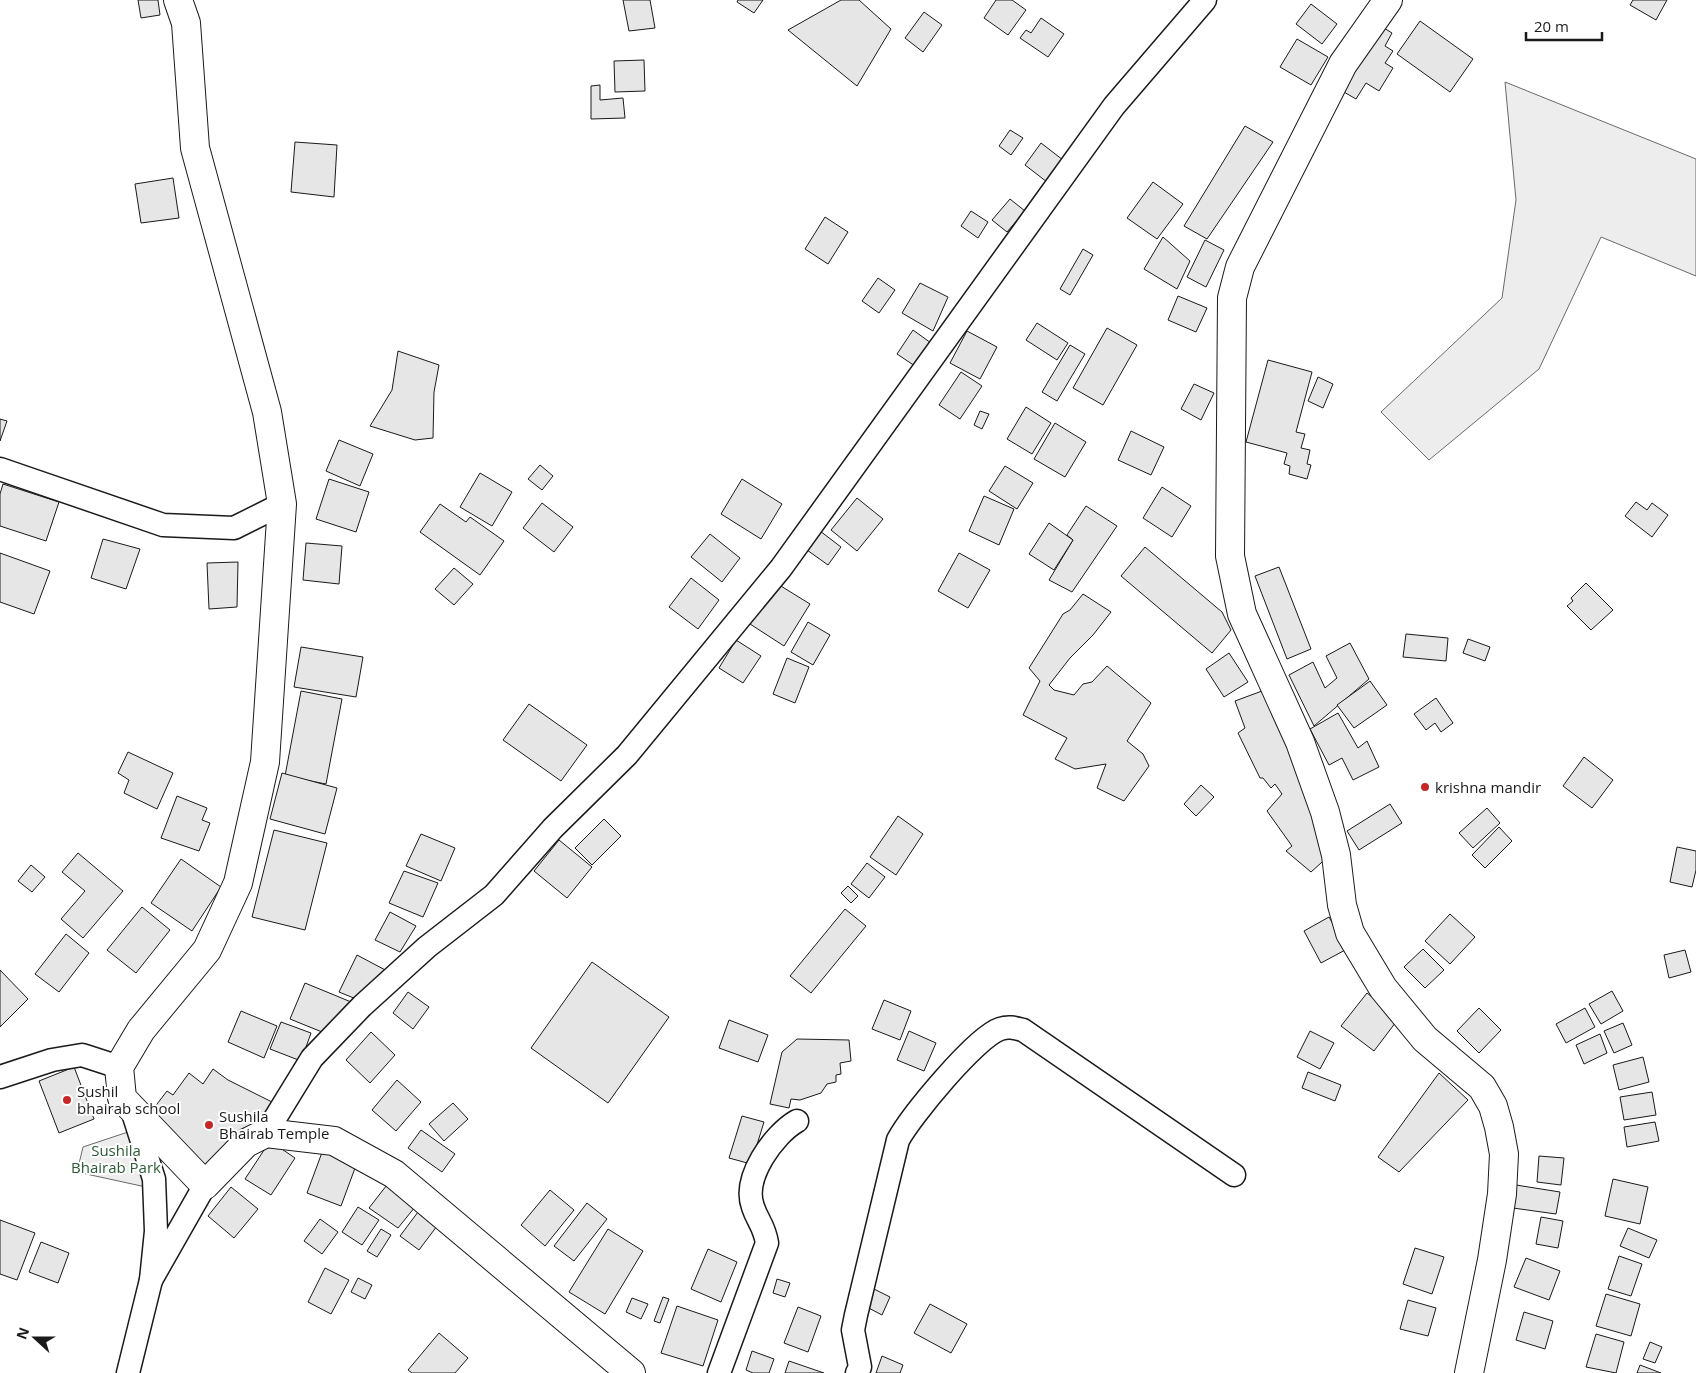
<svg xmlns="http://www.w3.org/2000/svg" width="1696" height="1373" viewBox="0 0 1696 1373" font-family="'Open Sans',sans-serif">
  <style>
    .green { fill: #ededed; stroke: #6a6a6a }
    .building { fill: #e6e6e6; stroke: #1a1a1a }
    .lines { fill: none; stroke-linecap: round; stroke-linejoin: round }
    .minor-casing { stroke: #1a1a1a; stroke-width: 25 }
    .tertiary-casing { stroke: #1a1a1a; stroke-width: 30 }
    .minor { stroke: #fff; stroke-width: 22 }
    .tertiary { stroke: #fff; stroke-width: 28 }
    .poi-dot { fill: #c62828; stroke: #fff; stroke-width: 2 }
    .labels { text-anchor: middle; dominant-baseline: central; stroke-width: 4; stroke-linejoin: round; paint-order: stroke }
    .poi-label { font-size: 15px; fill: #1a1a1a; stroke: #fff; text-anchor: start }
    .park-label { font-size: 15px; fill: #2b5a34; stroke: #fff }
  </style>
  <rect width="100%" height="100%" fill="#fff"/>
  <!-- green -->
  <g class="green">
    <path d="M 1505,82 L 1696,159 L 1696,276 L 1601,237 L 1539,369 L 1429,460 L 1381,412 L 1502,298 L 1516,200 Z"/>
    <path d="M 131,1131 L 146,1187 L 77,1172 L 83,1147 Z"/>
  </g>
  <!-- building -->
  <g class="building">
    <path d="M 138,0 L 158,0 L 160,15 L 141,18 Z"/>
    <path d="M 623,0 L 650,0 L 655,28 L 629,31 Z"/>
    <path d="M 738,0 L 763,0 L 754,13 L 737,2 Z"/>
    <path d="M 841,0 L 859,0 L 891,29 L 857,86 L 788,30 Z"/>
    <path d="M 996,0 L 1012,0 L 1026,10 L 1008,35 L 984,18 Z"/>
    <path d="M 1633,0 L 1667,0 L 1656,20 L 1630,5 Z"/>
    <path d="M 1311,4 L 1337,24 L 1322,44 L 1296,24 Z"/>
    <path d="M 924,12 L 942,25 L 923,52 L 905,38 Z"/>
    <path d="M 1041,18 L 1064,34 L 1048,57 L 1020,38 L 1026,30 L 1031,33 Z"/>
    <path d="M 1420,21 L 1473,59 L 1450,92 L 1397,54 Z"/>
    <path d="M 1376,23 L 1392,33 L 1385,46 L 1393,51 L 1385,63 L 1393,68 L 1379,91 L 1366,83 L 1356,99 L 1337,88 Z"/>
    <path d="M 1297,39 L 1328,57 L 1311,85 L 1280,67 Z"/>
    <path d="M 644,60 L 645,91 L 615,92 L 614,61 Z"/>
    <path d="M 600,85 L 600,100 L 623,98 L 625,118 L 591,119 L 591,86 Z"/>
    <path d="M 1245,126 L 1273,142 L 1207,239 L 1184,226 Z"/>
    <path d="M 1010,130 L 1023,138 L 1011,155 L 999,146 Z"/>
    <path d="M 295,142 L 337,145 L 334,197 L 291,192 Z"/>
    <path d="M 1041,143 L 1063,160 L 1047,182 L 1025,165 Z"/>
    <path d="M 173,178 L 179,218 L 141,223 L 135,184 Z"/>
    <path d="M 1153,182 L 1183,204 L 1157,239 L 1127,218 Z"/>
    <path d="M 1010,199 L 1025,211 L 1007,232 L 992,220 Z"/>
    <path d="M 971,211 L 988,222 L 978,238 L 961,226 Z"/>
    <path d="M 825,217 L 848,232 L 828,264 L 805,249 Z"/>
    <path d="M 1163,237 L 1190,261 L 1177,289 L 1144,269 Z"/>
    <path d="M 1205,240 L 1224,250 L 1206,287 L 1187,277 Z"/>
    <path d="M 1083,249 L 1093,255 L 1070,295 L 1060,289 Z"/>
    <path d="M 878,278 L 895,290 L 879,313 L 862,301 Z"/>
    <path d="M 920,283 L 948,297 L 933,331 L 902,313 Z"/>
    <path d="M 1178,296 L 1207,308 L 1196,332 L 1168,320 Z"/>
    <path d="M 1037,323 L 1068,343 L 1057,360 L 1026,340 Z"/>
    <path d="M 1107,328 L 1137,345 L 1103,405 L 1073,388 Z"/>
    <path d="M 913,330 L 931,343 L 915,366 L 897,354 Z"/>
    <path d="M 967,331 L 997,347 L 980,379 L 950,363 Z"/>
    <path d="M 1070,345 L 1085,354 L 1057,401 L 1042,392 Z"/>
    <path d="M 398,351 L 439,365 L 434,392 L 433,438 L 415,440 L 370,426 L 392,390 Z"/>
    <path d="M 1268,360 L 1312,372 L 1296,432 L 1305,434 L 1301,448 L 1310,450 L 1307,464 L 1311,465 L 1307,479 L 1289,474 L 1290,466 L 1284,464 L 1287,453 L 1246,442 Z"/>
    <path d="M 961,372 L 982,386 L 960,419 L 939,405 Z"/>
    <path d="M 1318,377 L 1333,384 L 1323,408 L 1308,401 Z"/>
    <path d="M 1194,384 L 1214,393 L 1201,420 L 1181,409 Z"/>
    <path d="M 1026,407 L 1051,423 L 1032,454 L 1007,439 Z"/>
    <path d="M 980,411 L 989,414 L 982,429 L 974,425 Z"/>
    <path d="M 0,419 L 7,421 L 0,441 Z"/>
    <path d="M 1055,423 L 1086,442 L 1065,477 L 1034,459 Z"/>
    <path d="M 1131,431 L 1164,447 L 1151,475 L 1118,460 Z"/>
    <path d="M 339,440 L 373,454 L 360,486 L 326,471 Z"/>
    <path d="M 540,465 L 553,476 L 542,490 L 528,479 Z"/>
    <path d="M 1005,466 L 1033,483 L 1017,509 L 989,491 Z"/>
    <path d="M 480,473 L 512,492 L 492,526 L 460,507 Z"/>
    <path d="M 329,479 L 369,492 L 356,532 L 316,519 Z"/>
    <path d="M 742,479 L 782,504 L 761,539 L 721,514 Z"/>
    <path d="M 3,484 L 59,502 L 46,541 L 0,526 L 0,494 Z"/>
    <path d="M 1162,487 L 1191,506 L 1172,537 L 1143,518 Z"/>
    <path d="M 984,496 L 1014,509 L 999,545 L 969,531 Z"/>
    <path d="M 857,498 L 883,519 L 857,551 L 831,530 Z"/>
    <path d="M 1636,502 L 1647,510 L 1652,503 L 1668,515 L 1652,537 L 1625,516 Z"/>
    <path d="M 542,503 L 573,527 L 554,552 L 523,528 Z"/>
    <path d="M 440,504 L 466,522 L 470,517 L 504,541 L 480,575 L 420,532 Z"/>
    <path d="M 1086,506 L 1117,526 L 1072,592 L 1049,580 L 1073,540 L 1067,535 Z"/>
    <path d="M 1049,523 L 1073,540 L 1054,570 L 1029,554 Z"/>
    <path d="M 820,531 L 841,547 L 828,565 L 807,550 Z"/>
    <path d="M 710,534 L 740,558 L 722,582 L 691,557 Z"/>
    <path d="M 103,539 L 140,549 L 126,589 L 91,578 Z"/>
    <path d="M 306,543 L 342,546 L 339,584 L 303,580 Z"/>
    <path d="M 1145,547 L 1222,612 L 1231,630 L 1212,653 L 1121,576 Z"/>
    <path d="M 0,553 L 50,571 L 34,614 L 0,602 Z"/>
    <path d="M 959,553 L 990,570 L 968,608 L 938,591 Z"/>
    <path d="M 238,562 L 237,607 L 209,609 L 207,563 Z"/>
    <path d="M 1279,567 L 1311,649 L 1287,659 L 1255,576 Z"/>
    <path d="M 454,568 L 473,584 L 454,605 L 435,589 Z"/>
    <path d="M 691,578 L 719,600 L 698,629 L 669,607 Z"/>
    <path d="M 776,583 L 810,604 L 784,646 L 750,624 Z"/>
    <path d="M 1586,583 L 1613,610 L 1591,630 L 1567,606 L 1573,601 L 1571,598 Z"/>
    <path d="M 1083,594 L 1111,612 L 1093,635 L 1070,658 L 1049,685 L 1054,690 L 1074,695 L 1083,684 L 1092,682 L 1107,666 L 1151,703 L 1127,741 L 1143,754 L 1149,766 L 1124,801 L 1097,788 L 1106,764 L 1075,769 L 1055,759 L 1067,738 L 1023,715 L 1040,681 L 1029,668 L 1063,614 L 1070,610 Z"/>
    <path d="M 808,622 L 830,635 L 813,665 L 791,652 Z"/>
    <path d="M 1406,634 L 1448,638 L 1446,661 L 1403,657 Z"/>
    <path d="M 1468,639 L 1490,647 L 1485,661 L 1463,653 Z"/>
    <path d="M 736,640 L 761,656 L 743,683 L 719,668 Z"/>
    <path d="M 1350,643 L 1369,679 L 1314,726 L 1289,675 L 1313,662 L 1325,688 L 1337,678 L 1326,656 Z"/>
    <path d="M 301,647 L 363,657 L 356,697 L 294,687 Z"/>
    <path d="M 1229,653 L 1248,682 L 1224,697 L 1206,669 Z"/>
    <path d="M 787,658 L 809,667 L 795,703 L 773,694 Z"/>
    <path d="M 1370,681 L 1387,705 L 1354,728 L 1337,705 Z"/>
    <path d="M 301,691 L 342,699 L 326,784 L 285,776 Z"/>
    <path d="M 1262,691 L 1300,764 L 1331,854 L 1311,872 L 1286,851 L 1292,846 L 1267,811 L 1282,794 L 1275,784 L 1271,788 L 1263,778 L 1260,778 L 1238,733 L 1245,728 L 1235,701 Z"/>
    <path d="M 1436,698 L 1453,723 L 1441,732 L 1435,723 L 1426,730 L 1414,714 Z"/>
    <path d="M 529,704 L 587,745 L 561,781 L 503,740 Z"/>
    <path d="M 1338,713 L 1358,748 L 1367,741 L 1379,767 L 1353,780 L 1342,758 L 1329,765 L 1310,729 Z"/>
    <path d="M 128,752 L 173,773 L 157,809 L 124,793 L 129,780 L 118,773 Z"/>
    <path d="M 1584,757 L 1613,780 L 1592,808 L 1563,786 Z"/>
    <path d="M 282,773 L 337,788 L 325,834 L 270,819 Z"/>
    <path d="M 1201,785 L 1214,797 L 1196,816 L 1184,804 Z"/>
    <path d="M 177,796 L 207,808 L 202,820 L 210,823 L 199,851 L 161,838 Z"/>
    <path d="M 1390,804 L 1402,823 L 1359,850 L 1347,831 Z"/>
    <path d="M 1487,808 L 1500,823 L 1473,848 L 1459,833 Z"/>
    <path d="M 898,816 L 923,834 L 896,875 L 870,857 Z"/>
    <path d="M 604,819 L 621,836 L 592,865 L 575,848 Z"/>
    <path d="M 1499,827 L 1512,841 L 1485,868 L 1472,855 Z"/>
    <path d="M 274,830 L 327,843 L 305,930 L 252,917 Z"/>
    <path d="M 421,834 L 455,848 L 441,881 L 406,866 Z"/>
    <path d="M 559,840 L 592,867 L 567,898 L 534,871 Z"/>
    <path d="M 1677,847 L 1696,851 L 1696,870 L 1692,887 L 1670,882 Z"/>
    <path d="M 78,853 L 123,891 L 83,938 L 61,919 L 85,891 L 62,872 Z"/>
    <path d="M 181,859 L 221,887 L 192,931 L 151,903 Z"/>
    <path d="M 867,863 L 885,877 L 869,898 L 851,884 Z"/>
    <path d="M 31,865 L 45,877 L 32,892 L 18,881 Z"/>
    <path d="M 404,871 L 438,883 L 423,917 L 389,903 Z"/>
    <path d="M 848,886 L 858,896 L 851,903 L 841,893 Z"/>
    <path d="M 142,907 L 170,930 L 136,973 L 107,950 Z"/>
    <path d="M 845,909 L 866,926 L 811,993 L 790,976 Z"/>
    <path d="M 390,912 L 416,926 L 400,952 L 375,940 Z"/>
    <path d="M 1450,914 L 1475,937 L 1450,964 L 1425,941 Z"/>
    <path d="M 1329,917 L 1347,949 L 1321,963 L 1304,931 Z"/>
    <path d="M 66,934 L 89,953 L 59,992 L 35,974 Z"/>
    <path d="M 1423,949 L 1444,970 L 1425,988 L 1404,967 Z"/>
    <path d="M 1685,950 L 1691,972 L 1669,978 L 1664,955 Z"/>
    <path d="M 357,955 L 389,972 L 361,1001 L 339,992 Z"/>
    <path d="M 592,962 L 669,1017 L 608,1103 L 531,1048 Z"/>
    <path d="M 0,970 L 28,999 L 0,1027 Z"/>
    <path d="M 305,983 L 356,1004 L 327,1034 L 290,1019 Z"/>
    <path d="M 1612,991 L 1623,1011 L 1601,1024 L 1589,1004 Z"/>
    <path d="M 408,992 L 429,1007 L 413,1029 L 393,1013 Z"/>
    <path d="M 1367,993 L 1399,1018 L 1374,1051 L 1341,1026 Z"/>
    <path d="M 884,1000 L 911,1011 L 900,1040 L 872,1029 Z"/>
    <path d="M 1479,1008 L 1501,1030 L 1479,1053 L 1457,1031 Z"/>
    <path d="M 1585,1008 L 1595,1027 L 1566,1043 L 1556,1024 Z"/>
    <path d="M 241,1011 L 277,1026 L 264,1058 L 228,1042 Z"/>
    <path d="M 729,1020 L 768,1035 L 758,1062 L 719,1048 Z"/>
    <path d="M 281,1022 L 311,1033 L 301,1061 L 270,1049 Z"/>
    <path d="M 1623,1023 L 1632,1045 L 1614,1053 L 1604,1031 Z"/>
    <path d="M 909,1031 L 936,1043 L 924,1071 L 897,1060 Z"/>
    <path d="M 1310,1031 L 1334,1043 L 1320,1069 L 1297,1057 Z"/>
    <path d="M 371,1032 L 395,1055 L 370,1083 L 346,1060 Z"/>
    <path d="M 1600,1034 L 1607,1053 L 1584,1064 L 1576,1045 Z"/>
    <path d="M 797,1039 L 849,1040 L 851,1061 L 840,1063 L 841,1074 L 836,1075 L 836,1082 L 827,1084 L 821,1093 L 800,1100 L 791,1099 L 789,1108 L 770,1104 L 782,1052 Z"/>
    <path d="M 1643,1057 L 1649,1082 L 1619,1090 L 1613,1065 Z"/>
    <path d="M 74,1067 L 94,1119 L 59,1133 L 39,1081 Z"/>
    <path d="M 213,1069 L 228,1080 L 278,1105 L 205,1185 L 144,1121 L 167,1091 L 173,1095 L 189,1073 L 203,1084 Z"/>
    <path d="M 1308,1072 L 1341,1085 L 1335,1101 L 1302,1088 Z"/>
    <path d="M 1439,1073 L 1468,1100 L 1399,1172 L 1378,1157 Z"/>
    <path d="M 397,1080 L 421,1102 L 396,1131 L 372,1110 Z"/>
    <path d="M 1652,1092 L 1656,1115 L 1624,1120 L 1620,1097 Z"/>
    <path d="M 453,1103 L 468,1119 L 444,1141 L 429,1124 Z"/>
    <path d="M 742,1116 L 764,1122 L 751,1164 L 729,1158 Z"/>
    <path d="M 1655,1122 L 1659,1141 L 1627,1147 L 1624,1127 Z"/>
    <path d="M 421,1130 L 455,1154 L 442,1172 L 408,1148 Z"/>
    <path d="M 270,1141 L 295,1158 L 271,1195 L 245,1179 Z"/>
    <path d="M 324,1147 L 358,1160 L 341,1206 L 307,1193 Z"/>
    <path d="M 1539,1156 L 1564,1158 L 1561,1185 L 1537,1182 Z"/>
    <path d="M 1613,1179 L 1648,1187 L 1640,1224 L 1605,1216 Z"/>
    <path d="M 390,1181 L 419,1202 L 398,1228 L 369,1208 Z"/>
    <path d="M 1516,1185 L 1560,1192 L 1556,1214 L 1513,1208 Z"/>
    <path d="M 231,1187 L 258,1209 L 234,1238 L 208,1216 Z"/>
    <path d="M 550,1190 L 574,1210 L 545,1246 L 521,1225 Z"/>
    <path d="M 587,1203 L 607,1219 L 574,1261 L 554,1246 Z"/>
    <path d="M 424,1204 L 443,1218 L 419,1250 L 400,1236 Z"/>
    <path d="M 358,1207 L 379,1220 L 362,1245 L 342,1232 Z"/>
    <path d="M 1541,1217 L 1563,1221 L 1558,1248 L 1536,1244 Z"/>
    <path d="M 320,1219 L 338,1232 L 322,1254 L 304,1241 Z"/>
    <path d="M 0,1220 L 35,1233 L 17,1280 L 0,1274 Z"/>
    <path d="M 1628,1228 L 1657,1240 L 1649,1258 L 1620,1246 Z"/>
    <path d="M 381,1229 L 391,1235 L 377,1257 L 367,1251 Z"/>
    <path d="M 608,1229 L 643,1251 L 605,1314 L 569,1292 Z"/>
    <path d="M 41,1242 L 69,1253 L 58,1283 L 29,1272 Z"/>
    <path d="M 1415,1248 L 1444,1257 L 1432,1294 L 1403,1284 Z"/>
    <path d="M 708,1249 L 737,1262 L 721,1302 L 691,1289 Z"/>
    <path d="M 1619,1256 L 1642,1264 L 1631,1296 L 1608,1289 Z"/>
    <path d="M 1526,1258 L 1560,1271 L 1549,1300 L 1514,1287 Z"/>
    <path d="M 325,1268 L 349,1280 L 331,1314 L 308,1302 Z"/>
    <path d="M 358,1278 L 372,1285 L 365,1299 L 351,1292 Z"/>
    <path d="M 777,1279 L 790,1283 L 785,1297 L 773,1293 Z"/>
    <path d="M 872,1288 L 890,1297 L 882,1315 L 863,1305 Z"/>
    <path d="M 1606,1294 L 1640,1304 L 1631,1336 L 1596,1326 Z"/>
    <path d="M 663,1297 L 669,1299 L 660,1323 L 654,1321 Z"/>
    <path d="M 632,1298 L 648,1304 L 641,1319 L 626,1312 Z"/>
    <path d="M 1408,1300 L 1436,1308 L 1428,1336 L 1400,1329 Z"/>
    <path d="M 930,1304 L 967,1324 L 951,1353 L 914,1333 Z"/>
    <path d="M 677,1306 L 718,1320 L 703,1366 L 661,1353 Z"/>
    <path d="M 798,1307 L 821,1316 L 808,1352 L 784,1343 Z"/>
    <path d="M 1524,1312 L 1553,1321 L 1545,1349 L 1516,1340 Z"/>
    <path d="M 439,1333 L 468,1358 L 455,1373 L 412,1373 L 408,1370 Z"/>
    <path d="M 1596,1334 L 1624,1342 L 1616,1373 L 1586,1367 Z"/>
    <path d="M 1650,1342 L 1662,1347 L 1655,1363 L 1643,1359 Z"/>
    <path d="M 752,1351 L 774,1359 L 769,1373 L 753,1373 L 746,1370 Z"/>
    <path d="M 882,1356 L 903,1365 L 900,1373 L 876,1373 Z"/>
    <path d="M 789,1361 L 824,1373 L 785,1373 Z"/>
    <path d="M 1640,1365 L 1661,1373 L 1637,1373 Z"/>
  </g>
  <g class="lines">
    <defs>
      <g id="minor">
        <path d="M 0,469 L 163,525 L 234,528 L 282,504"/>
        <path d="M 0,1077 L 52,1060 L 82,1055 L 119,1067"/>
        <path d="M 132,1110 L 154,1179 L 156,1231 L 151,1280 L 205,1185"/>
        <path d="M 266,1133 L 312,1058 L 362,1006 L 427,947 L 494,895 L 553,828 L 627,755 L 781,568 L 1114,106 L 1205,0"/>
        <path d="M 128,1373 L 151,1280"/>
        <path d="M 719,1373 L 767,1243 C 764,1225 758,1222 753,1207 C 742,1178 774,1134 797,1121"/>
        <path d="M 857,1373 L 860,1367 L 853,1330 L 856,1315 L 898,1140 C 911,1116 976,1037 1000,1029 C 1009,1026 1015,1028 1023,1030 L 1234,1175"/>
      </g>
      <g id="tertiary">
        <path d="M 178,0 L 186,23 L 195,148 L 267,412 L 282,504 L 265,762 L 238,883 L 207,950 L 141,1030 L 119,1067 L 122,1098 L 205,1185 L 246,1143 L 266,1133 L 334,1141 L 394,1174 L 631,1373"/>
        <path d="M 1388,0 L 1343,64 L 1240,267 L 1232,298 L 1230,556 L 1242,614 L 1300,742 L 1325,812 L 1336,855 L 1342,905 L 1350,933 L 1383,988 L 1425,1039 L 1482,1087 L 1493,1106 L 1499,1127 L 1504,1154 L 1502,1194 L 1492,1260 L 1469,1373"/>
      </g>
    </defs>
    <!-- minor casing -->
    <use href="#minor" class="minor-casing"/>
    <!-- tertiary casing -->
    <use href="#tertiary" class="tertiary-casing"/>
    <!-- minor -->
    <use href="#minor" class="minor"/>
    <!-- tertiary -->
    <use href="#tertiary" class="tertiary"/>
  </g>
  <!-- markers -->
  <g class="poi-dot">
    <circle cx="1425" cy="787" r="5"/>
    <circle cx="67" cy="1100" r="5"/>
    <circle cx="209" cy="1125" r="5"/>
  </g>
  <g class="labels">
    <!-- poi labels -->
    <g class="poi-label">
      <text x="1435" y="787">krishna mandir</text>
      <text x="77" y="1091">Sushil<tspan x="77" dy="17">bhairab school</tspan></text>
      <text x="219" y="1116">Sushila<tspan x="219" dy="17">Bhairab Temple</tspan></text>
    </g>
    <!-- park labels -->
    <g class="park-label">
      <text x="116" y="1150">Sushila<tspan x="116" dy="17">Bhairab Park</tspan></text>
    </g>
  </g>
  <!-- north arrow -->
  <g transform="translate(35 1338) rotate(291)" stroke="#ffffff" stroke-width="4" paint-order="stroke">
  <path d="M0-4L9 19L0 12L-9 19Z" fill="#1a1a1a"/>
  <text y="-8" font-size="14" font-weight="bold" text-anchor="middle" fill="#1a1a1a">N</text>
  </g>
  <!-- scale -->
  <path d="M1526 32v8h76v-8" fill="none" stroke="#1a1a1a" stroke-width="2.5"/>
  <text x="1534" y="32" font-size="15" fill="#1a1a1a" stroke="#ffffff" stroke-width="4" paint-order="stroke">20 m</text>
</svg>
